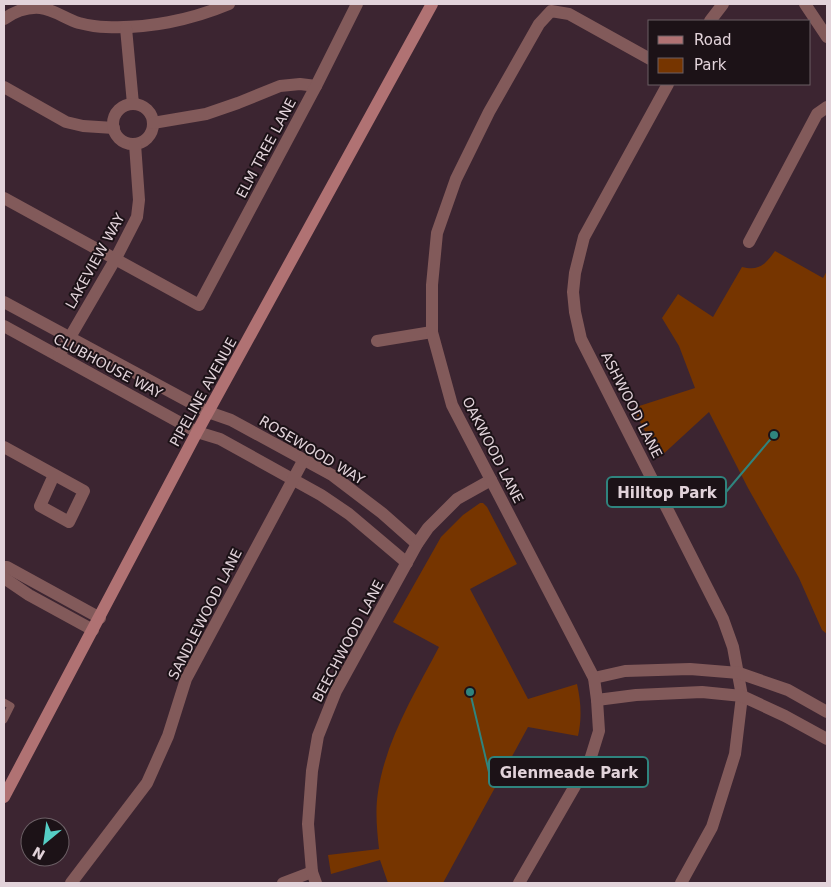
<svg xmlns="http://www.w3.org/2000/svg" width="831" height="887" viewBox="0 0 831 887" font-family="'DejaVu Sans',sans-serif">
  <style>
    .green { fill: #763500 }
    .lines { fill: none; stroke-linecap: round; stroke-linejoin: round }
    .service { stroke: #825a5a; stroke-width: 7 }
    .minor { stroke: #825a5a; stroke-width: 12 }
    .tertiary { stroke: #825a5a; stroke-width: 12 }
    .secondary { stroke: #b07273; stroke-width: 12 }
    .labels { text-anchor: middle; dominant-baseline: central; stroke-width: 4; stroke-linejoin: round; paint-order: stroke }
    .street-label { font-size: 14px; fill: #e2d3da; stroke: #1c1217 }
    .leader { fill: none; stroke: #2f847e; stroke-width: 2 }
    .callout-dot { fill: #2f847e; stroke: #1c1217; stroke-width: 2 }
    .callout { fill: #1c1217; stroke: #2f847e; stroke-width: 2 }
    .callout-label { font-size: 15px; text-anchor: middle; font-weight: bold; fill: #e2d3da }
  </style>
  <rect width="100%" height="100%" fill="#3c2531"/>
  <!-- green -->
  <g class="green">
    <path d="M 775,251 L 823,278 L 827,271 L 827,634 L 822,630 L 799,578 L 748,488 L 709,412 L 659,458 L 633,408 L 695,388 L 679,346 L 662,318 L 678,294 L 713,317 L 742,267 C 759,271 765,265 775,251 Z"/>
    <path d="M 480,503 L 483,503 L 487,507 L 517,564 L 470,589 L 528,699 L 577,684 C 581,702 582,718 578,736 L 528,727 L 443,883 L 388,883 L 380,860 L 331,874 L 328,855 L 379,849 C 377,830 375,811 378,792 C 386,739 415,693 439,647 L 393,622 L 441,537 L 463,515 Z"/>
  </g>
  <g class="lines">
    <!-- service -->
    <path class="service" d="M 4,702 L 11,706 L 4,720"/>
    <!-- minor -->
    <g class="minor">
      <path d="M 4,19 C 14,12 27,7 40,8 C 53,9 66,19 79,23 C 87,25 97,27 106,27 C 147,29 191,20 229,4"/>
      <path d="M 710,21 L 723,4"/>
      <path d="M 126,28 L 133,104"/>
      <path d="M 668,84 L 584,237 L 575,273 L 573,292 L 575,312 L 581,339 L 723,619 L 733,647 L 742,696 L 735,754 L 712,827 L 681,883"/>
      <path d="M 4,87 L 66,122 L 83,126 L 114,128"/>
      <circle cx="133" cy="124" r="20"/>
      <path d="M 153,123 L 206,114 L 238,103 L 280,86 L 300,84 L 316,86"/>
      <path d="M 4,198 L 199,305 L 316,86 L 357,4"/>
      <path d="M 749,242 L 817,114 L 827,107"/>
      <path d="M 4,302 L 208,412 L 231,420 L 332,475 L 382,513 L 417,544"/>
      <path d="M 4,326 L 197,432 L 220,439 L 321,495 L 349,514 L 407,563"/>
      <path d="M 377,341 L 432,332"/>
      <path d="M 59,356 L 116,258 L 137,217 L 139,200 L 135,144"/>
      <path d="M 4,447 L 84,491 L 69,522 L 40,506 L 54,475"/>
      <path d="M 4,567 L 7,567 L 100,618"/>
      <path d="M 4,578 L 29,595 L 93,630"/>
      <path d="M 594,678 L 625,671 L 690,669 L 739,673 L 788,690 L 827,712"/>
      <path d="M 597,700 L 636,695 L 702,692 L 742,696 L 785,716 L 827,739"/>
      <path d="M 71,883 L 147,783 L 168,736 L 186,679 L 304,459"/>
      <path d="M 283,883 L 312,872"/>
      <path d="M 316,883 L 312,872 L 308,824 L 312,771 L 318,736 L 336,691 L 417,544 L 428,528 L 457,499 L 491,480"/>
      <path d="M 519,883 L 590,760 L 599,731 L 597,700 L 594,678 L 452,405 L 432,332 L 432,285 L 437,233 L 456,179 L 489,112 L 539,24 L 551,11 L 569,14 L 650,59"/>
    </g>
    <!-- tertiary -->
    <path class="tertiary" d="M 805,4 L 827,37"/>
    <!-- secondary -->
    <path class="secondary" d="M 4,797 L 197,432 L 432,4"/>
  </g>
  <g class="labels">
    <!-- street labels -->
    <g class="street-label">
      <text transform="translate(266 148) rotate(-62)">ELM TREE LANE</text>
      <text transform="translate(95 261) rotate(-61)">LAKEVIEW WAY</text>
      <text transform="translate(108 366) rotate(28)">CLUBHOUSE WAY</text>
      <text transform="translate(203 392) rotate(-61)">PIPELINE AVENUE</text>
      <text transform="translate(632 405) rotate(63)">ASHWOOD LANE</text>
      <text transform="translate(312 450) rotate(31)">ROSEWOOD WAY</text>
      <text transform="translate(493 450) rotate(63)">OAKWOOD LANE</text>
      <text transform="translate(205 614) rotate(-63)">SANDLEWOOD LANE</text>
      <text transform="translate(348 641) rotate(-62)">BEECHWOOD LANE</text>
    </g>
  </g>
  <!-- callouts -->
  <path class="leader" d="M774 435L726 492M470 692L489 772"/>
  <g class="callout-dot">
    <circle cx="774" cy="435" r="5"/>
    <circle cx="470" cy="692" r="5"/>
  </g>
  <g class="callout">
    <rect x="607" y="477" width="119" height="30" rx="5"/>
    <rect x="489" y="757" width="159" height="30" rx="5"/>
  </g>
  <g class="callout-label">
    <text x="667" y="498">Hilltop Park</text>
    <text x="569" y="778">Glenmeade Park</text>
  </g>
  <!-- border -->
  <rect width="831" height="887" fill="none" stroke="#e2d3da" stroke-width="10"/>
  <!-- legend -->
  <rect x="648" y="20" width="162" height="65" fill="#1c1217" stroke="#6b5f65"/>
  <rect x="658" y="36" width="25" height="8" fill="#b07273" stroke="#6b5f65"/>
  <text x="694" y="45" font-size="15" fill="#e2d3da">Road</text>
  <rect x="658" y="58" width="25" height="15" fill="#763500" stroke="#6b5f65"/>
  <text x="694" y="70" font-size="15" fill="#e2d3da">Park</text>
  <!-- north arrow -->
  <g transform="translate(45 842) rotate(209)"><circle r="24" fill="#1c1217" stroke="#6b5f65"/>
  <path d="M0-4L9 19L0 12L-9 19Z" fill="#55cec5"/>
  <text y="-8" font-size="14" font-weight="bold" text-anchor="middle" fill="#e2d3da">N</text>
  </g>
</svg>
